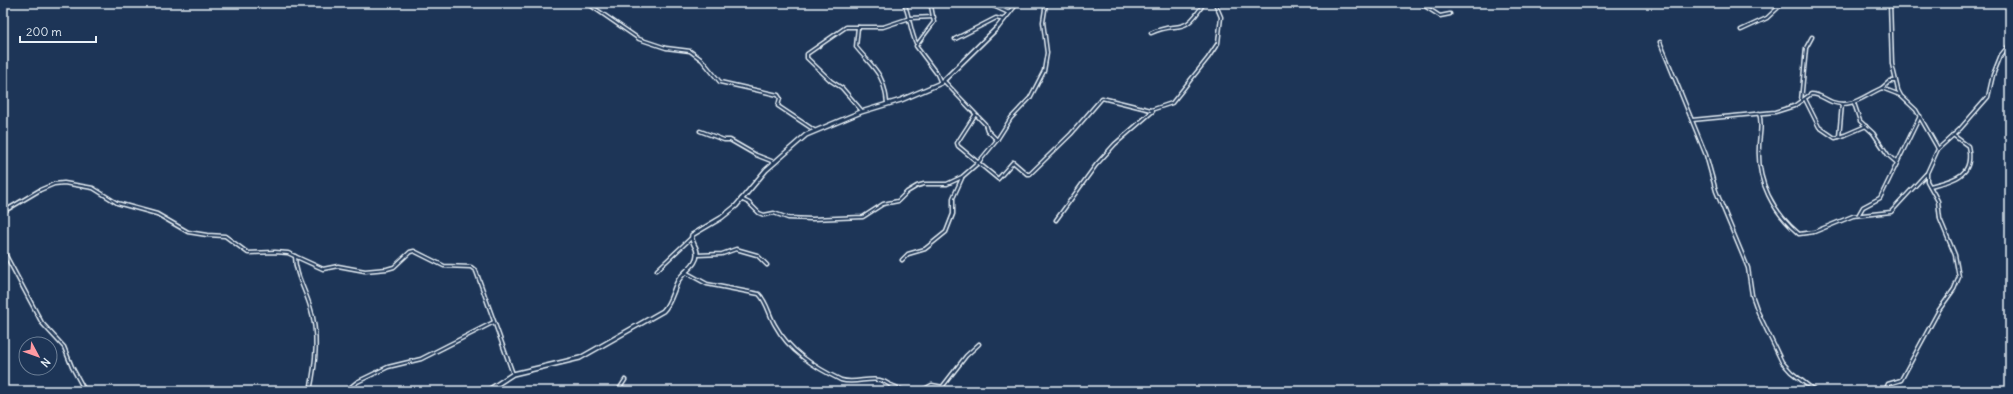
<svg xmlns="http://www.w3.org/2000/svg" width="2013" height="394" viewBox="0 0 2013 394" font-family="Delius,sans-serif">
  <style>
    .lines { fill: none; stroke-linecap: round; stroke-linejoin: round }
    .street-casing { stroke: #e8f1f8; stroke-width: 5 }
    .secondary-casing { stroke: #e8f1f8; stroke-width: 6 }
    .street { stroke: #1d3557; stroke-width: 2 }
    .secondary { stroke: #1d3557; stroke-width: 3 }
  </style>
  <rect width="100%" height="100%" fill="#1d3557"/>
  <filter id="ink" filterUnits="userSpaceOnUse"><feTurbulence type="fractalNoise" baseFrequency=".025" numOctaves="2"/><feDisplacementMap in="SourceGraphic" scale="8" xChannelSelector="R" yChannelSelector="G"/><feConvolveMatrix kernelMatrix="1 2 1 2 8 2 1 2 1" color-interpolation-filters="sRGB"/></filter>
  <g filter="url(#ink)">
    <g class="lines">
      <defs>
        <g id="street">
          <path d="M 587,3 L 639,39 L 666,48 L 690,51 L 702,60 L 720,82 L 778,95 L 780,98 L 778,106 L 814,130"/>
          <path d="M 904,3 C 910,17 910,30 916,43"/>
          <path d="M 922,3 L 931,6 L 934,22 L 916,46 L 937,74 L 941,83"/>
          <path d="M 987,3 L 1009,13"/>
          <path d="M 1420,3 L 1440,16 L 1450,14"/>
          <path d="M 858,27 L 856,47 C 874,69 884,73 887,103"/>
          <path d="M 1741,30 L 1767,18 L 1783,3"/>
          <path d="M 1151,33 C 1179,20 1183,38 1204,3"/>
          <path d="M 955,39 L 996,18 L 1004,20"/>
          <path d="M 1660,42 L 1706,155 L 1716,191 L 1748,268 L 1752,295 L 1758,312 L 1782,362 L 1791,372 L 1815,391"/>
          <path d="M 944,81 L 985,124 L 987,130 L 997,140"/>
          <path d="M 1882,88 L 1890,81 L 1895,81"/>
          <path d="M 1805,99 L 1819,127 L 1835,138 L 1845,135 L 1866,126"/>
          <path d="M 1801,101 L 1806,48 L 1812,37"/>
          <path d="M 1854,103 L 1860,121 L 1873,133 L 1888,155 L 1897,163"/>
          <path d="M 862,111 L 842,88 L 831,81 L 807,58 L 807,54 L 846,27 L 883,27 L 910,18 L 934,17"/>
          <path d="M 1759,113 C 1763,125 1759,135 1759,147 C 1757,182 1773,212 1799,234 L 1814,232 L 1853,216 L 1891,212 L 1926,174"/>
          <path d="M 975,115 L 957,143 L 958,146 L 998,179 L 1013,162 L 1027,174 L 1030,174 L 1071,134 L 1102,98 L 1151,110 L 1172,103 L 1208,58 L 1218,43 L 1221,17 L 1215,3"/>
          <path d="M 1692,120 L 1775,112 L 1794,106 L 1811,94 C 1820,94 1824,99 1832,102 C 1852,109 1865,95 1882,88 L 1900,95"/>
          <path d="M 700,131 L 724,140 L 730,140 L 756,155 L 774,162"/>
          <path d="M 1839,137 L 1842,104"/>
          <path d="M 1938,149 L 1960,129 L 1988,97 L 1993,75 L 2001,55 L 2010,44"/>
          <path d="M 1930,186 C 1953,180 1975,177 1968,146 L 1953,135"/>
          <path d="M 741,199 L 749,203 L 759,213 L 764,215 L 774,213 L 788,218 L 812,219 L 863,217 L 883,204 L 898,201 L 907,192 L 917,186 L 924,184 L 947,184 L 962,177 L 978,163 L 997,140 L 1011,118 L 1030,98 L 1044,71 L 1047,53 L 1043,22 L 1046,3"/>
          <path d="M 3,212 L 40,190 L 54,184 L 64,183 L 93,188 L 117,203 L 157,214 L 188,232 L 207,235 L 225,236 L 248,253 L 275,252 L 288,253 L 323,269 L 338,266 L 365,271 L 387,269 L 394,267 L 410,252 L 414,251 L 444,266 L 471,267 L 476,271 L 513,374"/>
          <path d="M 1859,214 L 1863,207 L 1880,198 L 1920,116"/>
          <path d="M 1056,220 L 1096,165 L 1115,144 L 1153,111"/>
          <path d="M 3,250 L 42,323 L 64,347 L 72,367 L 85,391"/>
          <path d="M 697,255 L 722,254 L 736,249 L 757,255 L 767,265"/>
          <path d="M 295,256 C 295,274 305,289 310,306 C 319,334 316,362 310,391"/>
          <path d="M 902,260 L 908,254 L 925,249 L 946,232 L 953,214 L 953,198 L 962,178"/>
          <path d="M 657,270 L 691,238"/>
          <path d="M 685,272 L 707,284 L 759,294 C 767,302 769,315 775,325 C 789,351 814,367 841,380 C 860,386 880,369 895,391"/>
          <path d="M 891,385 L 905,391"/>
          <path d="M 493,387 L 496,391"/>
          <path d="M 47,391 L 56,391"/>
          <path d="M 346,391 L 357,382 L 388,367 L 421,359 L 494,322"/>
          <path d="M 618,391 L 625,380"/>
          <path d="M 921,391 L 932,385 L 943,387"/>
          <path d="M 939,391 L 966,356 L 979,344"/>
          <path d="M 1885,391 L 1888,384 L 1901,380 L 1939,310 L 1954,289 L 1959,277 L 1955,255 L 1940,219 L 1938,201 L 1927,181 L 1927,173 L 1938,149 L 1936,145 L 1916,110 L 1901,96 L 1898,90 L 1892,64 L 1890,3"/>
        </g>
        <path id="secondary" d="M 487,391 L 513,374 L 580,358 L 663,311 C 671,303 673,290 678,281 C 683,271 698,265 697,253 C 697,246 690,242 692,235 L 721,218 L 736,206 L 766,170 L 806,135 L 861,112 L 901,100 L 941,83 L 998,27 L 1017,3"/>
      </defs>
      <!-- street casing -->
      <use href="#street" class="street-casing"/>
      <!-- secondary casing -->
      <use href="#secondary" class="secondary-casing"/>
      <!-- street -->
      <use href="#street" class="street"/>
      <!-- secondary -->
      <use href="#secondary" class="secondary"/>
    </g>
  </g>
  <!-- margin -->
  <rect width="2013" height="394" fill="none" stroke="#1d3557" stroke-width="16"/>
  <rect x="8" y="8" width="1997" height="378" fill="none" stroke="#e8f1f8" stroke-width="1.5" filter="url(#ink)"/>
  <!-- north arrow -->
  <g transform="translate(38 356) rotate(131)"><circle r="19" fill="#1d3557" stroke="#6e8097"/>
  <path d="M0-3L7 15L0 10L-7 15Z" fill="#ff9aa2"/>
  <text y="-6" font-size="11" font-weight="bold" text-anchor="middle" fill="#e8f1f8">N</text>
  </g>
  <!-- scale -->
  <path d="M20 36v6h76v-6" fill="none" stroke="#e8f1f8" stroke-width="2"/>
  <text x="26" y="36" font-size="12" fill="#e8f1f8" stroke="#1d3557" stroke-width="3" paint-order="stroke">200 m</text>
</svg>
